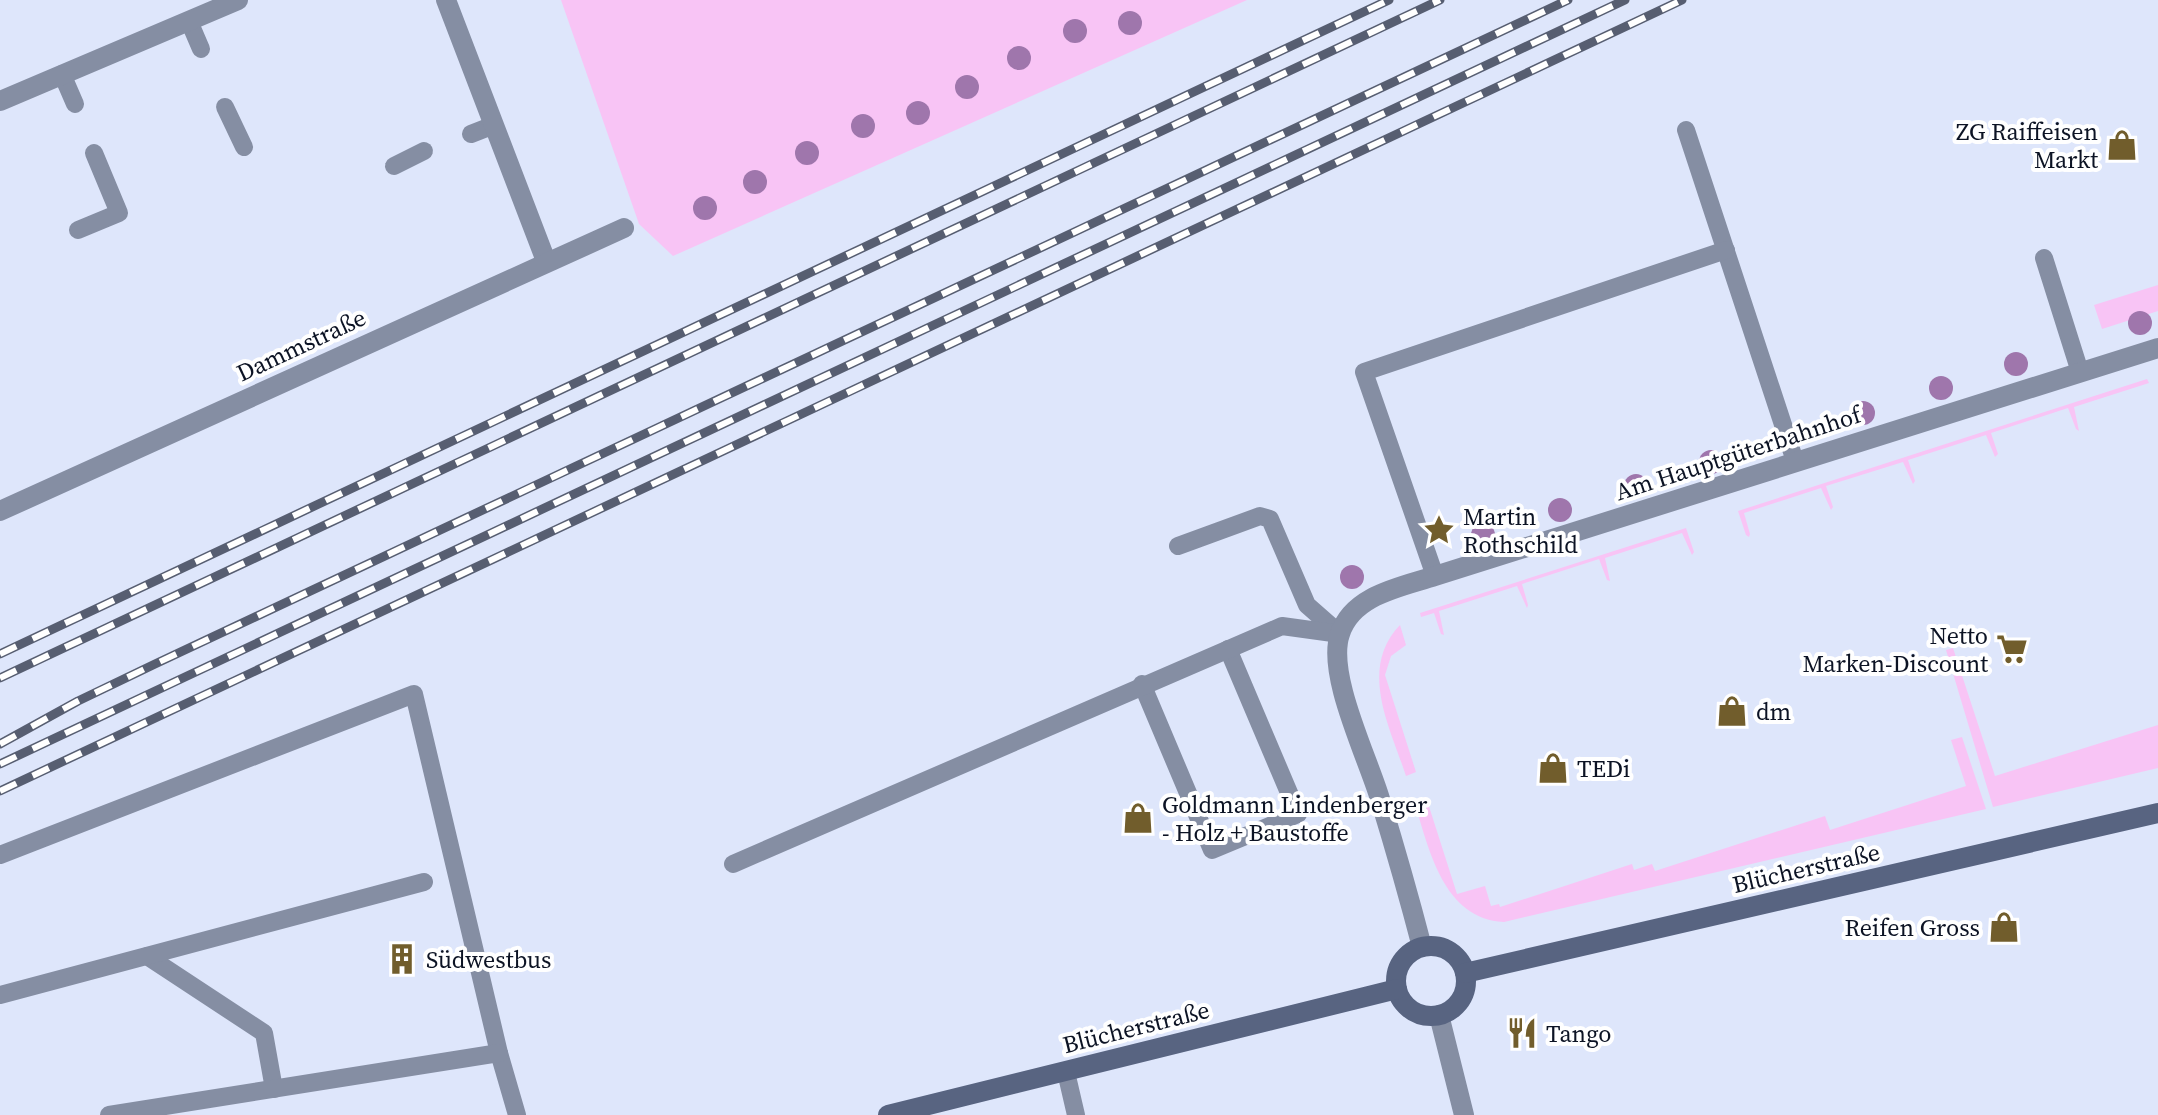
<svg xmlns="http://www.w3.org/2000/svg" width="2158" height="1115" viewBox="0 0 2158 1115" font-family="'Source Serif 4',serif">
  <style>
    .green { fill: #f8c4f5 }
    .lines { fill: none; stroke-linecap: round; stroke-linejoin: round }
    .lane { stroke: #858ea3; stroke-width: 18 }
    .street { stroke: #858ea3; stroke-width: 20 }
    .secondary { stroke: #586481; stroke-width: 20 }
    .rail-casing { stroke: #575e71; stroke-width: 9 }
    .rail { stroke: #fff; stroke-width: 6; stroke-dasharray: 18; stroke-linecap: butt }
    .tree { fill: #9f76ac }
    .labels { text-anchor: middle; dominant-baseline: central; stroke-width: 8; stroke-linejoin: round; paint-order: stroke }
    .poi-label { font-size: 24px; fill: #0c1324; stroke: #fff; text-anchor: start }
    .street-label { font-size: 24px; fill: #0c1324; stroke: #fff }
  </style>
  <rect width="100%" height="100%" fill="#dee6fb"/>
  <!-- green -->
  <g class="green">
    <path d="M 561,0 L 1247,0 L 673,256 L 639,224 Z"/>
    <path d="M 2158,285 L 2158,311 L 2102,329 L 2094,305 Z"/>
    <path d="M 2147,379 L 2149,383 L 2074,407 L 2079,431 L 2076,429 L 2068,408 L 1991,433 L 1998,454 L 1995,457 L 1986,435 L 1908,460 L 1915,481 L 1913,484 L 1903,462 L 1826,486 L 1833,507 L 1831,510 L 1821,488 L 1744,513 L 1750,534 L 1749,537 L 1746,535 L 1738,511 Z"/>
    <path d="M 1686,528 L 1694,552 L 1692,555 L 1682,533 L 1605,558 L 1610,581 L 1607,580 L 1599,559 L 1522,584 L 1528,605 L 1527,608 L 1517,586 L 1439,611 L 1444,635 L 1441,634 L 1434,613 L 1421,617 L 1420,613 Z"/>
    <path d="M 1400,625 L 1406,645 L 1391,656 L 1385,675 L 1416,772 L 1406,776 C 1390,727 1358,669 1400,625 Z"/>
    <path d="M 1953,648 L 1995,776 L 2158,725 L 2158,768 L 1993,807 L 1946,650 Z"/>
    <path d="M 1962,737 L 1986,809 L 1504,922 C 1443,919 1429,849 1414,801 L 1426,797 L 1457,894 L 1485,886 L 1491,906 L 1499,904 L 1500,907 L 1632,864 L 1634,870 L 1652,864 L 1655,871 L 1825,816 L 1830,830 L 1966,786 L 1951,740 Z"/>
  </g>
  <g class="lines">
    <!-- lane -->
    <g class="lane">
      <path d="M 189,21 L 201,49"/>
      <path d="M 62,74 L 75,104"/>
      <path d="M 225,107 L 244,147"/>
      <path d="M 1686,130 L 1795,461"/>
      <path d="M 471,134 L 494,125"/>
      <path d="M 394,166 L 424,151"/>
      <path d="M 78,230 L 119,213 L 94,153"/>
      <path d="M 2044,258 L 2080,372"/>
      <path d="M 1178,546 L 1260,516 L 1270,519 L 1307,605 L 1340,634"/>
      <path d="M 1435,576 L 1364,372 L 1726,250"/>
      <path d="M 1142,684 L 1212,850 L 1298,814 L 1228,649"/>
      <path d="M 0,855 L 414,694 L 499,1053 L 517,1115"/>
      <path d="M 733,864 L 1282,626 L 1340,634"/>
      <path d="M 147,956 L 264,1033 L 274,1089"/>
      <path d="M 0,995 L 424,882"/>
      <path d="M 1066,1072 L 1076,1115"/>
      <path d="M 109,1115 L 499,1053"/>
    </g>
    <!-- street -->
    <g class="street">
      <path d="M 446,0 L 546,261"/>
      <path d="M 0,101 L 238,0"/>
      <path d="M 0,511 L 624,228"/>
      <path d="M 1422,947 C 1409,897 1395,848 1380,799 C 1368,758 1326,674 1340,634 C 1352,595 1401,587 1435,576 L 2158,348"/>
      <path d="M 1439,1015 L 1464,1115"/>
    </g>
    <!-- secondary -->
    <g class="secondary">
      <circle cx="1431" cy="981" r="35"/>
      <path d="M 1465,973 L 2158,813"/>
      <path d="M 888,1115 L 1397,989"/>
    </g>
    <defs>
      <g id="rail">
        <path d="M 0,654 L 1389,0"/>
        <path d="M 0,678 L 1440,0"/>
        <path d="M 0,744 L 78,701 L 155,664 L 1568,0"/>
        <path d="M 0,764 L 1625,0"/>
        <path d="M 0,791 L 1682,0"/>
      </g>
    </defs>
    <!-- rail casing -->
    <use href="#rail" class="rail-casing"/>
    <!-- rail -->
    <use href="#rail" class="rail"/>
  </g>
  <!-- trees -->
  <g class="tree">
    <circle cx="1130" cy="23" r="12"/>
    <circle cx="1075" cy="31" r="12"/>
    <circle cx="1019" cy="58" r="12"/>
    <circle cx="967" cy="87" r="12"/>
    <circle cx="918" cy="113" r="12"/>
    <circle cx="863" cy="126" r="12"/>
    <circle cx="807" cy="153" r="12"/>
    <circle cx="755" cy="182" r="12"/>
    <circle cx="705" cy="208" r="12"/>
    <circle cx="2140" cy="323" r="12"/>
    <circle cx="2016" cy="364" r="12"/>
    <circle cx="1941" cy="388" r="12"/>
    <circle cx="1863" cy="413" r="12"/>
    <circle cx="1711" cy="462" r="12"/>
    <circle cx="1636" cy="486" r="12"/>
    <circle cx="1560" cy="510" r="12"/>
    <circle cx="1483" cy="535" r="12"/>
    <circle cx="1352" cy="577" r="12"/>
  </g>
  <!-- icons -->
  <defs>
    <symbol id="shop-bare" viewBox="-9 -9 18 18"><path d="M-5-2.5h2.3a2.7 3.5 0 0 1 5.4 0H5L5.5 6h-11ZM-1.5-2.5h3a1.5 2.3 0 0 0-3 0Z" fill="#715d2c" stroke="#fff" stroke-width="2.5" paint-order="stroke"/></symbol>
    <symbol id="sight-bare" viewBox="-9 -9 18 18"><path d="M0-6L1.8-2.2L6-1.7L2.9 1.2L3.7 5.4L0 3.3L-3.7 5.4L-2.9 1.2L-6-1.7L-1.8-2.2Z" fill="#715d2c" stroke="#fff" stroke-width="2.5" paint-order="stroke"/></symbol>
    <symbol id="supermarket-bare" viewBox="-9 -9 18 18"><path d="M-6-5.5h2.5l.6 2H6L4.5 2H-2.5L-4.4-4H-6ZM-1.5 3.2a1.3 1.3 0 1 0 .1 0ZM3 3.2a1.3 1.3 0 1 0 .1 0Z" fill="#715d2c" stroke="#fff" stroke-width="2.5" paint-order="stroke"/></symbol>
    <symbol id="building-bare" viewBox="-9 -9 18 18"><path d="M-4-6H4V6H1V3H-1V6H-4ZM-2.5-4.3h1.7v1.8h-1.7ZM.8-4.3h1.7v1.8H.8ZM-2.5-1h1.7V.8h-1.7ZM.8-1h1.7V.8H.8Z" fill="#715d2c" stroke="#fff" stroke-width="2.5" paint-order="stroke"/></symbol>
    <symbol id="restaurant-bare" viewBox="-9 -9 18 18"><path d="M-5-6h1v4h1v-4h1v4h1v-4h1v5L-1.5 .5V6h-2V.5L-5-1ZM5-6V6H3V1.5H1.5Q1.5-4 5-6Z" fill="#715d2c" stroke="#fff" stroke-width="2.5" paint-order="stroke"/></symbol>
  </defs>
  <g fill-rule="evenodd">
    <use href="#shop-bare" x="2100" y="123" width="44" height="44"/>
    <use href="#sight-bare" x="1417" y="508" width="44" height="44"/>
    <use href="#supermarket-bare" x="1990" y="627" width="44" height="44"/>
    <use href="#shop-bare" x="1710" y="689" width="44" height="44"/>
    <use href="#shop-bare" x="1531" y="746" width="44" height="44"/>
    <use href="#shop-bare" x="1116" y="796" width="44" height="44"/>
    <use href="#shop-bare" x="1982" y="905" width="44" height="44"/>
    <use href="#building-bare" x="380" y="937" width="44" height="44"/>
    <use href="#restaurant-bare" x="1500" y="1011" width="44" height="44"/>
  </g>
  <g class="labels">
    <!-- poi labels -->
    <g class="poi-label">
      <text x="2098" y="131" text-anchor="end">ZG Raiffeisen<tspan x="2098" dy="28">Markt</tspan></text>
      <text x="1463" y="516">Martin<tspan x="1463" dy="28">Rothschild</tspan></text>
      <text x="1988" y="635" text-anchor="end">Netto<tspan x="1988" dy="28">Marken-Discount</tspan></text>
      <text x="1756" y="711">dm</text>
      <text x="1577" y="768">TEDi</text>
      <text x="1162" y="804">Goldmann Lindenberger<tspan x="1162" dy="28">- Holz + Baustoffe</tspan></text>
      <text x="1980" y="927" text-anchor="end">Reifen Gross</text>
      <text x="426" y="959">Südwestbus</text>
      <text x="1546" y="1033">Tango</text>
    </g>
    <!-- street labels -->
    <g class="street-label">
      <text transform="translate(301 345) rotate(-25)">Dammstraße</text>
      <text transform="translate(1738 453) rotate(-18)">Am Hauptgüterbahnhof</text>
      <text transform="translate(1806 868) rotate(-13)">Blücherstraße</text>
      <text transform="translate(1136 1027) rotate(-14)">Blücherstraße</text>
    </g>
  </g>
</svg>
